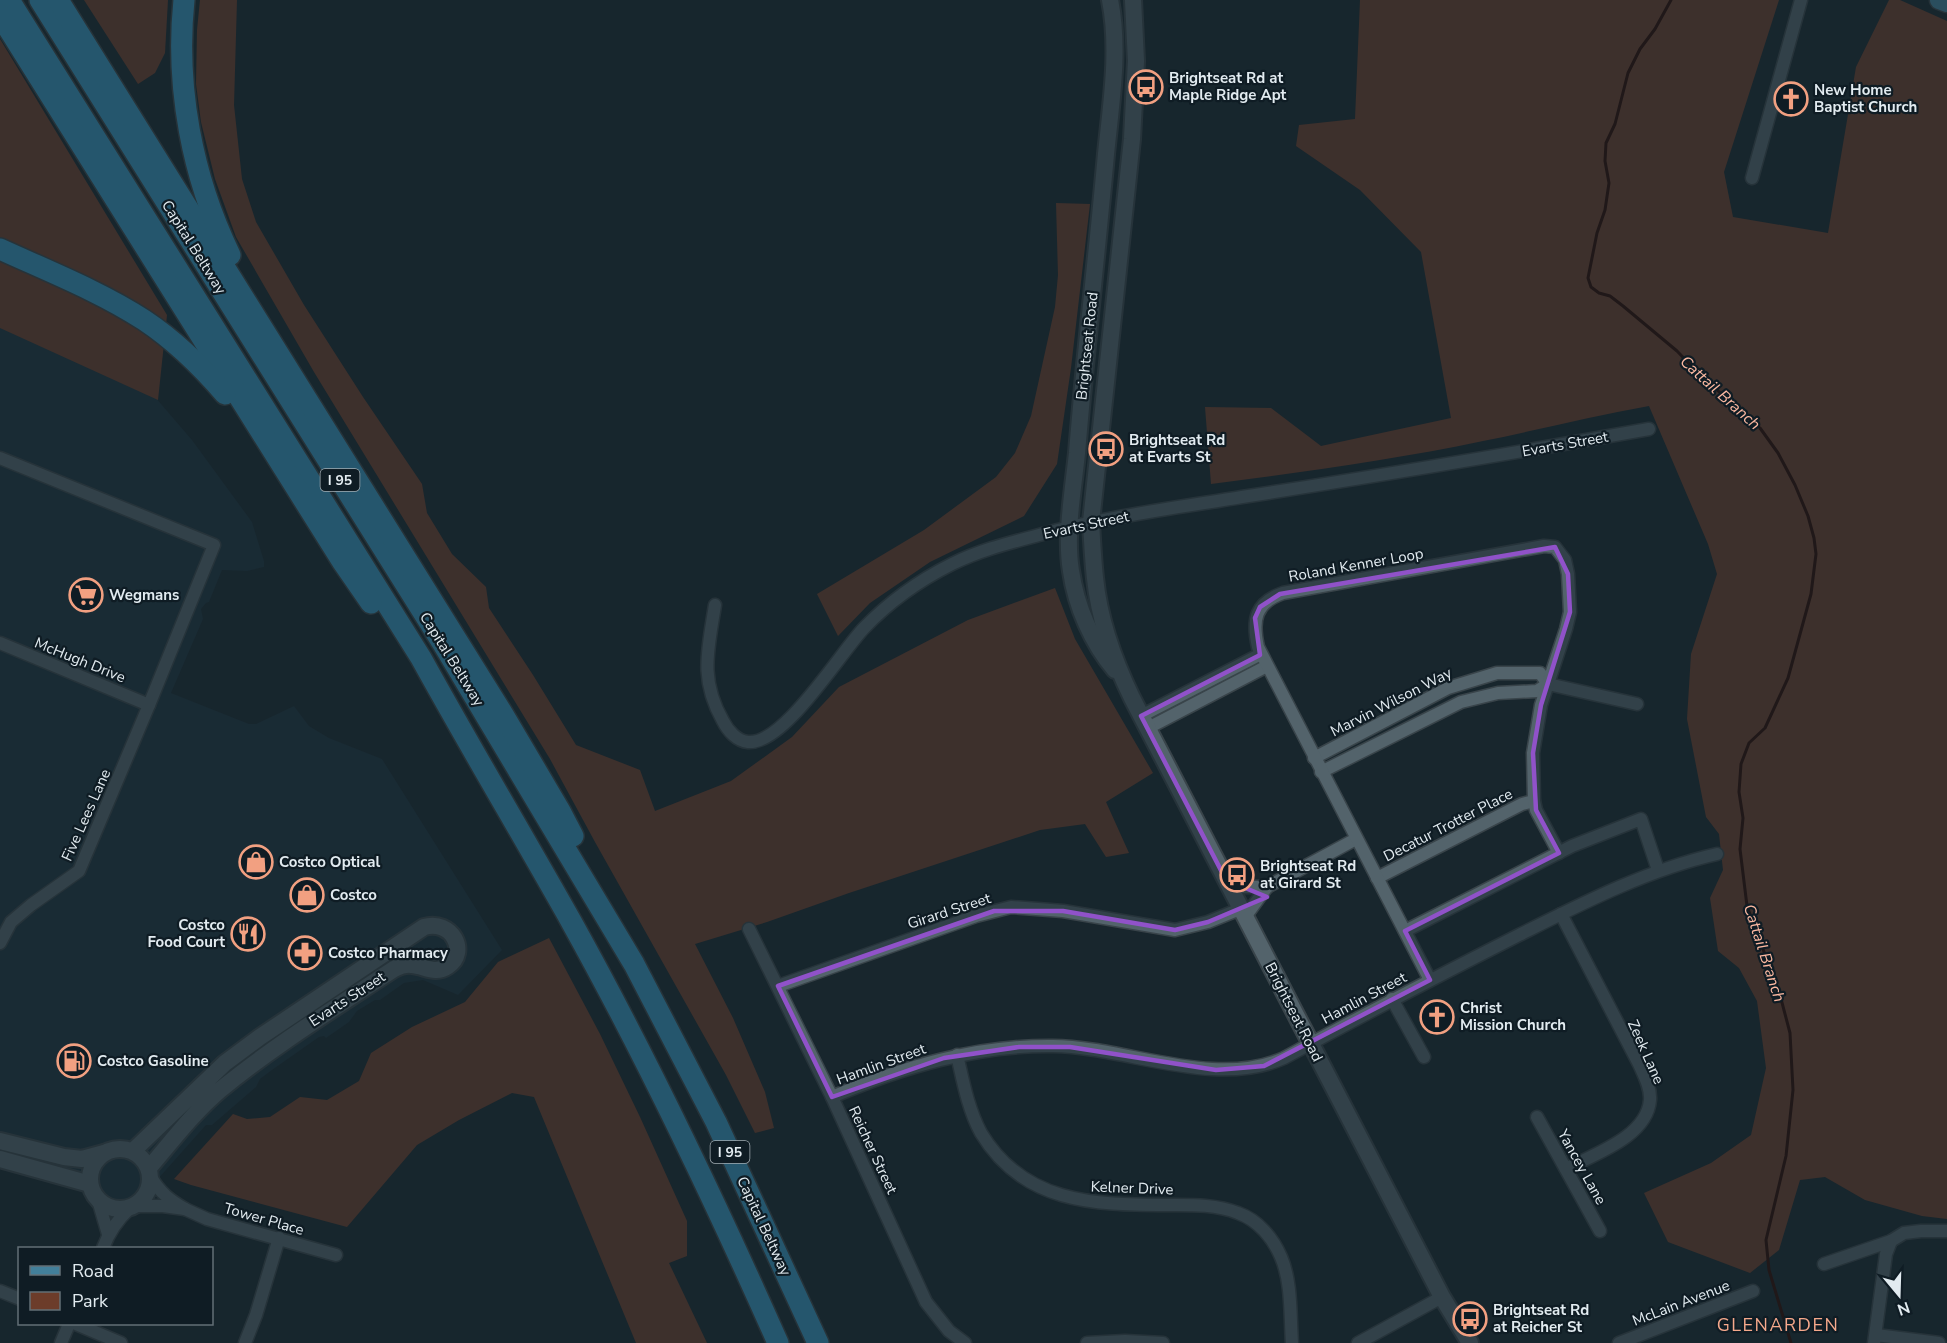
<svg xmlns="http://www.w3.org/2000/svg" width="1947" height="1343" viewBox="0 0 1947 1343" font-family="'Nunito Sans',sans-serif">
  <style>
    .built { fill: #1c313c }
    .green { fill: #6c3c2a }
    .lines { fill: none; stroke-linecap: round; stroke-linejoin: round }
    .stream { stroke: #2a0800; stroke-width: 3 }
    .street-casing { stroke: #39444a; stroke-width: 15 }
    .secondary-casing { stroke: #39444a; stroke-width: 20 }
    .primary-casing { stroke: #39444a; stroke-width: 21 }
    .highway-casing { stroke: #39444a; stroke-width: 24 }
    .street { stroke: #53636b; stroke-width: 12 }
    .secondary { stroke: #53636b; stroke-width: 16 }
    .primary { stroke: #427f9a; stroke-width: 18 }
    .highway { stroke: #3691ba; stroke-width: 21 }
    .marked { fill: none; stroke: #9052c9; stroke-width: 4.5; stroke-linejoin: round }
    .labels { text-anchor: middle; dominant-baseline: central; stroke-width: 4.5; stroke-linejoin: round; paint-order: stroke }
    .shield { fill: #0f1c24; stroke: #a3adb3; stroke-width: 1.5 }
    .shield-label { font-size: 14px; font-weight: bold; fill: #e2ebf0 }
    .poi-label { font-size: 15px; font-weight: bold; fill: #e2ebf0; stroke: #0f1c24; text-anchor: start }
    .street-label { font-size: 15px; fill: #e2ebf0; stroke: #0f1c24 }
    .water-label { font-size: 16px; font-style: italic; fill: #fcb9a1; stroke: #0f1c24 }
    .quarter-label { font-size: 18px; letter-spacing: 1.5px; fill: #f6a98c; stroke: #0f1c24 }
  </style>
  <rect width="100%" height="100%" fill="#18262d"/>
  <!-- built -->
  <path class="built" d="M 0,319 L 149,390 L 192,440 L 252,522 L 264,561 L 264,567 L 247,571 L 222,570 L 209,602 L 206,603 L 201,609 L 203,619 L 171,693 L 249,724 L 256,724 L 294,706 L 309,726 L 329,738 L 382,759 L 502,950 L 458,995 L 423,980 L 404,983 L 380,1000 L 375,1000 L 357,1011 L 349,1022 L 326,1038 L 324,1036 L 319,1037 L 272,1070 L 260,1079 L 256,1087 L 212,1125 L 206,1125 L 157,1180 L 153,1193 L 144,1208 L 130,1215 L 118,1215 L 105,1211 L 96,1205 L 77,1186 L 0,1165 Z"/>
  <!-- green -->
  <g class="green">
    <path d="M 84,0 L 168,0 L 165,53 L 155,73 L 138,84 Z"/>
    <path d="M 200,0 L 237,0 L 234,105 L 242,179 L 256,222 L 304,305 L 363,397 L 422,484 L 427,513 L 452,554 L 486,587 L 489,608 L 533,675 L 576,745 L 640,770 L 655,811 L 731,781 L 792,737 L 839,687 L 968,620 L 1055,588 L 1075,639 L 1153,773 L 1106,802 L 1129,853 L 1106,857 L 1085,824 L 1040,830 L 849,893 L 767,922 L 695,944 L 733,1018 L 765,1092 L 774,1128 L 755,1133 L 726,1075 L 595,842 L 550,759 L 314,372 L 236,237 L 215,179 L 201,122 L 196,84 L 197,30 Z"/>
    <path d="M 1360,0 L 1779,0 L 1724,172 L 1733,217 L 1828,233 L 1856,67 L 1889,0 L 1900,0 L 1947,21 L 1947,1219 L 1922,1216 L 1865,1200 L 1825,1177 L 1800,1180 L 1779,1250 L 1750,1273 L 1668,1242 L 1644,1193 L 1711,1163 L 1751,1135 L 1766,1068 L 1757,1001 L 1739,968 L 1718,951 L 1710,898 L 1723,870 L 1719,834 L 1706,817 L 1687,719 L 1691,654 L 1717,574 L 1708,544 L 1649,406 C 1593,416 1538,430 1483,441 C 1393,460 1302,472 1211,484 L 1205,407 L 1271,408 L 1321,446 L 1451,418 L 1421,252 L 1360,190 L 1296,146 L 1299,125 L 1355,119 Z"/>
    <path d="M 0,39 L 167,315 L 158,400 L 0,328 Z"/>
    <path d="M 1056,203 L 1090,204 L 1071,368 L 1057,464 L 1024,516 L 930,562 L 870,603 L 838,636 L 817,594 L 924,530 L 996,477 L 1015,453 L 1031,416 L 1055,307 L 1058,275 Z"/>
    <path d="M 549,938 L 600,1034 L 640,1117 L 687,1221 L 687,1256 L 669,1263 L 707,1343 L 636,1343 L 534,1097 L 512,1093 L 459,1120 L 417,1145 L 347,1227 L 191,1185 L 174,1179 L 233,1114 L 247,1119 L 270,1117 L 300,1097 L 327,1100 L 359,1081 L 371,1053 L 412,1027 L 465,1002 L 498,962 Z"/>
  </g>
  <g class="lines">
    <!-- stream -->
    <path class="stream" d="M 1671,0 L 1655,29 L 1640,49 L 1628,73 L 1615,124 L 1606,143 L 1605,161 L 1609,183 L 1605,210 L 1597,233 L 1588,278 L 1591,287 L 1599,293 L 1610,296 L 1623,306 L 1677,351 L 1699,374 L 1760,428 L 1778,453 L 1795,485 L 1808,516 L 1814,538 L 1816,554 L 1811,594 L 1788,678 L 1765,728 L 1749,743 L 1741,764 L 1739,792 L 1743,818 L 1740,849 L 1747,906 L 1780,995 L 1790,1033 L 1793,1090 L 1786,1156 L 1766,1240 L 1769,1270 L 1791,1343"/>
    <defs>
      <g id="street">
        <path d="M 1752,178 L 1801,0"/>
        <path d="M 0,458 L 214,545 L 149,705 L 79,871 L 31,905 L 11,922 L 0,943"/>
        <path d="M 715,605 C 708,650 699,679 723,721 C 728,731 737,741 748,742 C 784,745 840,653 864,628 C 889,602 920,580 952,564 C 980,550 1009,543 1039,535 C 1105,517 1174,508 1242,497 C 1378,476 1514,453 1649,429"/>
        <path d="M 0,643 L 149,705"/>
        <path d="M 1141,716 L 1261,654"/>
        <path d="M 1148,728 L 1267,666"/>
        <path d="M 1314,758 L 1448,688 L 1497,673 L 1540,673 L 1548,684 L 1637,704"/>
        <path d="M 1321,772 L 1461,702 L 1498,693 L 1537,691 L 1548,684"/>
        <path d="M 1377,878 L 1522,804 L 1534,801"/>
        <path d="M 1226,880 L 1242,887 L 1267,887 L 1356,839"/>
        <path d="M 1561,914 L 1639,1064 C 1644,1075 1651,1088 1650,1100 C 1647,1137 1594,1154 1566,1169"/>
        <path d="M 1245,917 L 1267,887"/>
        <path d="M 749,929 L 832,1097 L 926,1302 L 949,1331 L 965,1343"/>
        <path d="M 1405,931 L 1572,846 L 1641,819 L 1658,870"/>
        <path d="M 1430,980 L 1258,647 C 1252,620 1255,603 1283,593 L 1544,546 L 1555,547 L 1565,560 L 1568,574 L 1570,612 L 1566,629 L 1541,705 L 1533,753 L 1534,801 L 1536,810 L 1559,853"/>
        <path d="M 778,986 L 976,916 L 1011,907 L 1063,911 L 1175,930 L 1208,922 L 1240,909"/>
        <path d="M 1392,999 L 1424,1057"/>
        <path d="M 957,1055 C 963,1081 968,1109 981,1133 C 1023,1203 1094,1205 1166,1205 C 1190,1205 1215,1204 1238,1213 C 1258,1220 1273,1238 1281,1257 C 1292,1282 1290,1316 1292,1343"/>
        <path d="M 832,1097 C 903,1067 976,1045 1053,1046 C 1127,1047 1214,1089 1284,1058 C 1361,1016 1440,975 1519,935 C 1583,903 1647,870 1717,854"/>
        <path d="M 1537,1117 L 1600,1231"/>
        <path d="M 98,1200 L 108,1234"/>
        <path d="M 135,1206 L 163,1206 L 185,1209 C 170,1200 160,1193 151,1177"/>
        <path d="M 185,1209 L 207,1219 L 336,1255"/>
        <path d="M 103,1248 C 109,1232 117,1220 130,1208"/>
        <path d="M 1824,1264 L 1891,1241 L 1904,1233 L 1921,1231 L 1947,1231"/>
        <path d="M 0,1291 L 20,1299"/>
        <path d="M 76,1324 L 121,1343"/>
        <path d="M 1876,1335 L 1939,1343"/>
        <path d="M 61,1343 L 69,1324"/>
        <path d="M 245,1343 L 256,1315 L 279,1238"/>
        <path d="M 1087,1343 L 1125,1341 L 1163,1343"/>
        <path d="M 1358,1343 L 1442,1297"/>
        <path d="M 1619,1343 L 1753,1291"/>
        <path d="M 1874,1343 L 1886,1254 L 1891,1241"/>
      </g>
      <g id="secondary">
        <path d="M 1110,0 C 1120,50 1111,104 1106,154 C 1097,254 1085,354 1077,453 C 1073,491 1065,535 1071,571 C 1076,606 1092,643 1115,670"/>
        <path d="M 1133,0 L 1136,61 L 1132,139 L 1091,522 C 1092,541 1093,560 1095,578 C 1099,618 1114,661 1132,698 L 1442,1297 L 1470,1343"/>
        <path d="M 0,1141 L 64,1157 L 82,1159 L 104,1153"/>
        <circle cx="120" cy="1179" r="30"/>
        <path d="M 133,1151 L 225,1063 L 260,1037 L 424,927 C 452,919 469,952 448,966 C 435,975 425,966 412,965 C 406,964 400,966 394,969 C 335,1008 275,1045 220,1090 C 193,1113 172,1141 149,1168"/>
        <path d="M 0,1159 L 90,1184"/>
      </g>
      <path id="primary" d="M 1939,0 L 1947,3"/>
      <g id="highway">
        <path d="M 9,0 L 421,658 C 470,747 522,834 572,923 C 648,1060 715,1201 778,1343"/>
        <path d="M 40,0 L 443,644 L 634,964 L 716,1122 L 818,1343"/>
        <path d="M 58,0 L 504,716 L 560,811 L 573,836"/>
        <path d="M 184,0 C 175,86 192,177 230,255"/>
        <path d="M 0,15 L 342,561 L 371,603"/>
        <path d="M 0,249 C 48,271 99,291 144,320 C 174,340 201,366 225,394"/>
      </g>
    </defs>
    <!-- street casing -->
    <use href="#street" class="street-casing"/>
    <!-- secondary casing -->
    <use href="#secondary" class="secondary-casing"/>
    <!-- primary casing -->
    <use href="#primary" class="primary-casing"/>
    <!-- highway casing -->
    <use href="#highway" class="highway-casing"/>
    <!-- street -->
    <use href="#street" class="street"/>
    <!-- secondary -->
    <use href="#secondary" class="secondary"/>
    <!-- primary -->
    <use href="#primary" class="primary"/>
    <!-- highway -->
    <use href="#highway" class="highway"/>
  </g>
  <!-- marked area -->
  <path d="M0 0H1947V1343H0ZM 1555,547 L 1568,574 L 1570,612 L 1541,705 L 1533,753 L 1536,810 L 1559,853 L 1405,931 L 1430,980 L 1264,1066 L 1216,1070 L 1070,1047 L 1019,1047 L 944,1058 L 832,1097 L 778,986 L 994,911 L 1063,911 L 1175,930 L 1208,922 L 1267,897 L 1226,880 L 1141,716 L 1260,655 L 1255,618 L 1260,607 L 1280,594 Z" fill="#18262d" fill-opacity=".55" fill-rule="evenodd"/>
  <path class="marked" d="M 1555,547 L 1568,574 L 1570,612 L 1541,705 L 1533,753 L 1536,810 L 1559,853 L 1405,931 L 1430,980 L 1264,1066 L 1216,1070 L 1070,1047 L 1019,1047 L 944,1058 L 832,1097 L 778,986 L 994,911 L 1063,911 L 1175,930 L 1208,922 L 1267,897 L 1226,880 L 1141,716 L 1260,655 L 1255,618 L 1260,607 L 1280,594 Z"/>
  <!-- icons -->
  <defs>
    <symbol id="bus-ring" viewBox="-11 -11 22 22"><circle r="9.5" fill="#0f1c24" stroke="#f2a081" stroke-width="1.5"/><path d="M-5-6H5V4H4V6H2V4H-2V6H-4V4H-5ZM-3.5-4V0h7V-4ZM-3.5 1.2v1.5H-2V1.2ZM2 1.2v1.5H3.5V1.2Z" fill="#f2a081"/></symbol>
    <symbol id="church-ring" viewBox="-11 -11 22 22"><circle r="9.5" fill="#0f1c24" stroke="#f2a081" stroke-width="1.5"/><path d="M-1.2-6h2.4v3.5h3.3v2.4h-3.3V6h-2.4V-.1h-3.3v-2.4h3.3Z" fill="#f2a081"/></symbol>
    <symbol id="supermarket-ring" viewBox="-11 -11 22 22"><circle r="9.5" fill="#0f1c24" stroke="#f2a081" stroke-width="1.5"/><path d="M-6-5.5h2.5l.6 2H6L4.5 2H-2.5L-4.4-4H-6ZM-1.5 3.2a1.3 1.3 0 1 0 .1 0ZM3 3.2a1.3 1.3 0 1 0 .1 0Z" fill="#f2a081"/></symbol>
    <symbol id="shop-ring" viewBox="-11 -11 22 22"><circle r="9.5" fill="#0f1c24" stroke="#f2a081" stroke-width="1.5"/><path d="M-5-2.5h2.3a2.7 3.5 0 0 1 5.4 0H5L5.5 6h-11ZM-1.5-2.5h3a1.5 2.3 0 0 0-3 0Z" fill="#f2a081"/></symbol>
    <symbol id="restaurant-ring" viewBox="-11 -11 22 22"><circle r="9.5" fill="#0f1c24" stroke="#f2a081" stroke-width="1.5"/><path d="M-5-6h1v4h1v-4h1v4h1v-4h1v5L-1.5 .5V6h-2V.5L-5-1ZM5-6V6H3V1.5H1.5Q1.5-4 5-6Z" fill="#f2a081"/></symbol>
    <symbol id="pharmacy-ring" viewBox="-11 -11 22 22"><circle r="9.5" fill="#0f1c24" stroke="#f2a081" stroke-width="1.5"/><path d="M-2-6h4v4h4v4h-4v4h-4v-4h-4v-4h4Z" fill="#f2a081"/></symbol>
    <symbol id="fuel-ring" viewBox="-11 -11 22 22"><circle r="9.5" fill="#0f1c24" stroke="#f2a081" stroke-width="1.5"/><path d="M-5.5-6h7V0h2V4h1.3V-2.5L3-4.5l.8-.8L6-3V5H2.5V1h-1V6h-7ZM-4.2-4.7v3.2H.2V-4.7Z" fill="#f2a081"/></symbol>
  </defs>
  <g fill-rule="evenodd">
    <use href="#bus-ring" x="1127" y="68" width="38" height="38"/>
    <use href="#church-ring" x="1772" y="80" width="38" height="38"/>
    <use href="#bus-ring" x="1087" y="430" width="38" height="38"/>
    <use href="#supermarket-ring" x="67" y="576" width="38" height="38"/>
    <use href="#shop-ring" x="237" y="843" width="38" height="38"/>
    <use href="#bus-ring" x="1218" y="856" width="38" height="38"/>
    <use href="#shop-ring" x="288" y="876" width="38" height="38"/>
    <use href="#restaurant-ring" x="229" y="915" width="38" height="38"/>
    <use href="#pharmacy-ring" x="286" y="934" width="38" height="38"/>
    <use href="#church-ring" x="1418" y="998" width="38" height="38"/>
    <use href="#fuel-ring" x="55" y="1042" width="38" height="38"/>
    <use href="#bus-ring" x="1451" y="1300" width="38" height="38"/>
  </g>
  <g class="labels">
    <!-- shield labels -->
    <g class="shield">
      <rect x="320.5" y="469" width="39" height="22" rx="4.5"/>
      <rect x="710.5" y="1141" width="39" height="22" rx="4.5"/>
    </g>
    <g class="shield-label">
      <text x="340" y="480">I 95</text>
      <text x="730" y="1152">I 95</text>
    </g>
    <!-- poi labels -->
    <g class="poi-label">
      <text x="1169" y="78">Brightseat Rd at<tspan x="1169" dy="17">Maple Ridge Apt</tspan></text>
      <text x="1814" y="90">New Home<tspan x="1814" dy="17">Baptist Church</tspan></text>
      <text x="1129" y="440">Brightseat Rd<tspan x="1129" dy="17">at Evarts St</tspan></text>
      <text x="109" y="595">Wegmans</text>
      <text x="279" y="862">Costco Optical</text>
      <text x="1260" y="866">Brightseat Rd<tspan x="1260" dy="17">at Girard St</tspan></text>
      <text x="330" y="895">Costco</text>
      <text x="225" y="925" text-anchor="end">Costco<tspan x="225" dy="17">Food Court</tspan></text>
      <text x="328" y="953">Costco Pharmacy</text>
      <text x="1460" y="1008">Christ<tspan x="1460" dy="17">Mission Church</tspan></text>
      <text x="97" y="1061">Costco Gasoline</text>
      <text x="1493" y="1310">Brightseat Rd<tspan x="1493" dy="17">at Reicher St</tspan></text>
    </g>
    <!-- street labels -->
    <g class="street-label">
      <text transform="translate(194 247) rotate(58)">Capital Beltway</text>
      <text transform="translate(1087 346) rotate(-84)">Brightseat Road</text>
      <text transform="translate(1565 444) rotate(-10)">Evarts Street</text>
      <text transform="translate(1086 525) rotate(-12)">Evarts Street</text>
      <text transform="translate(1356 565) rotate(-10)">Roland Kenner Loop</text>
      <text transform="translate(452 659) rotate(58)">Capital Beltway</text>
      <text transform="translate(80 660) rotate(22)">McHugh Drive</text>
      <text transform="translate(1391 702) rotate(-27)">Marvin Wilson Way</text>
      <text transform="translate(86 815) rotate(-66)">Five Lees Lane</text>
      <text transform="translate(1448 825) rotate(-27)">Decatur Trotter Place</text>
      <text transform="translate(949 911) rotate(-18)">Girard Street</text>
      <text transform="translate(1364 998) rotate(-28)">Hamlin Street</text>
      <text transform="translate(347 999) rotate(-33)">Evarts Street</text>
      <text transform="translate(1294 1012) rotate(63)">Brightseat Road</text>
      <text transform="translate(1646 1052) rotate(66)">Zeek Lane</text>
      <text transform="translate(881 1064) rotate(-20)">Hamlin Street</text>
      <text transform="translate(873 1150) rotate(65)">Reicher Street</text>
      <text transform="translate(1582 1167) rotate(61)">Yancey Lane</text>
      <text transform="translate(1132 1188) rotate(2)">Kelner Drive</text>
      <text transform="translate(264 1219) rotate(16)">Tower Place</text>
      <text transform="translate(764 1226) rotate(65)">Capital Beltway</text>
      <text transform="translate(1681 1303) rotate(-21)">McLain Avenue</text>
    </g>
    <!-- water labels -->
    <g class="water-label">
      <text transform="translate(1720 393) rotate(42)">Cattail Branch</text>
      <text transform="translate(1764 953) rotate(72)">Cattail Branch</text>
    </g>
    <!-- quarter labels -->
    <g class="quarter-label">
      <text x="1778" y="1325">GLENARDEN</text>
    </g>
  </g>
  <!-- legend -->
  <rect x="18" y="1247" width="195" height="78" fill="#0f1c24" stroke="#636f76" stroke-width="1.5"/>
  <rect x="30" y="1266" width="30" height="9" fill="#427f9a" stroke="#636f76" stroke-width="1.5"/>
  <text x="72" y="1277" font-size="18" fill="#e2ebf0">Road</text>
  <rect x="30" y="1292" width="30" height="18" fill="#6c3c2a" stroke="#636f76" stroke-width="1.5"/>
  <text x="72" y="1307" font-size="18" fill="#e2ebf0">Park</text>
  <!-- north arrow -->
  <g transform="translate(1899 1295) rotate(161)" stroke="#0f1c24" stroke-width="4.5" paint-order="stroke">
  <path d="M0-4.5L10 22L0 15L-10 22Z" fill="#e2ebf0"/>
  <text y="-9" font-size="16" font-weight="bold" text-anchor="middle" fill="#e2ebf0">N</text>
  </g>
</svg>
